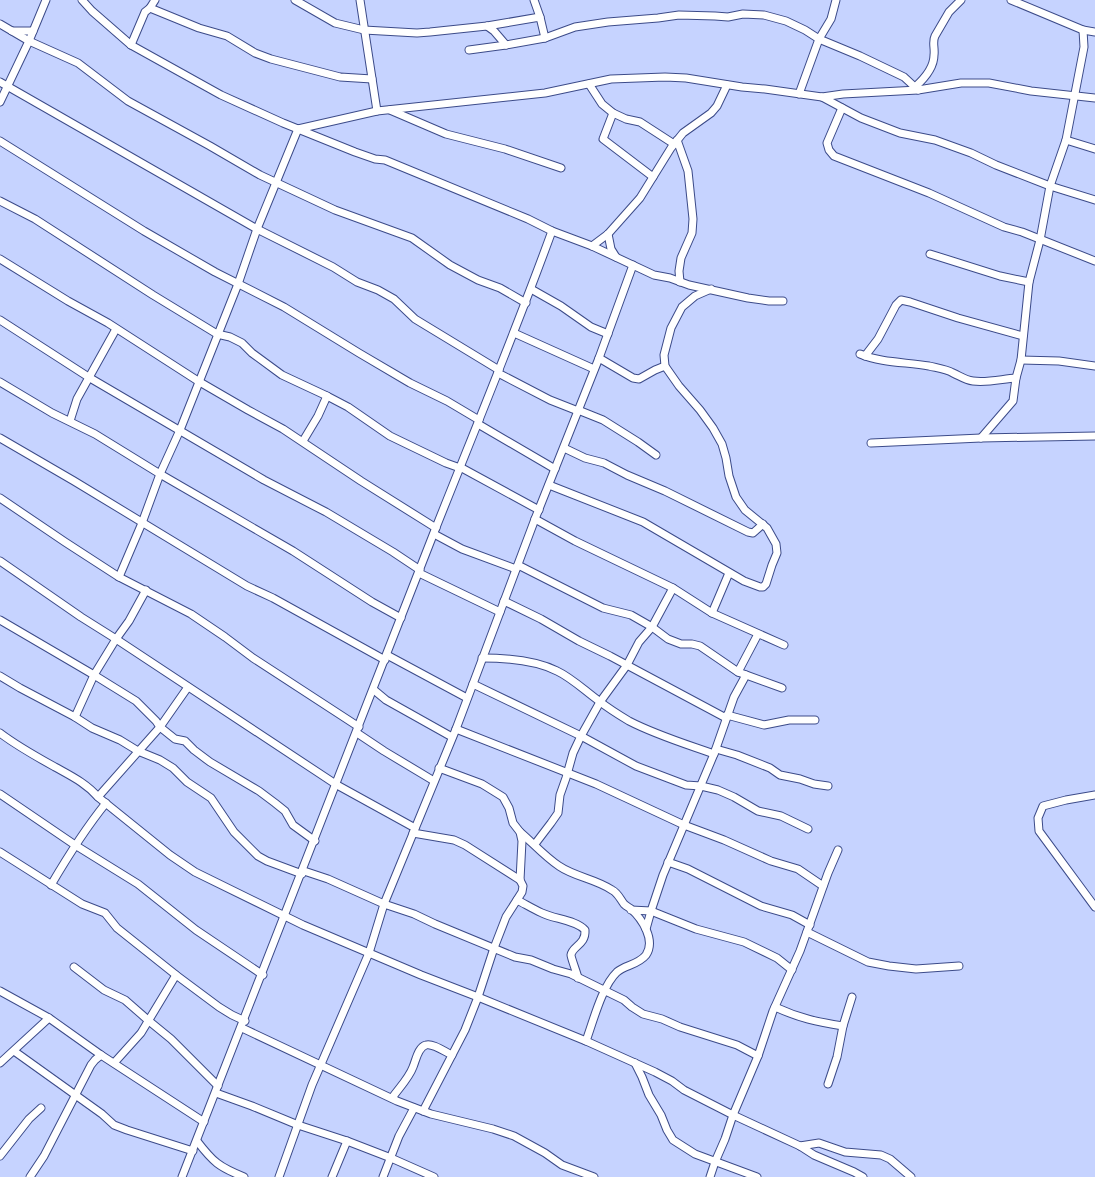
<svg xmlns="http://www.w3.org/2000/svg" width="1095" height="1177" viewBox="0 0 1095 1177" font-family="Roboto,sans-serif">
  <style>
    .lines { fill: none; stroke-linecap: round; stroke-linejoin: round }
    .minor-casing { stroke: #3c4b89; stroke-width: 9 }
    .minor { stroke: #fff; stroke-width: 7 }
  </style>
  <rect width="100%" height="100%" fill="#c6d3ff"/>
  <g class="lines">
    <defs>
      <g id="minor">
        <path d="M 82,0 L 92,11 L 131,45 L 221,95 L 283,123 L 355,152 L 375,159 L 385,160 L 528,219 L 552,231 L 592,246 L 654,275 L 670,278 L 689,285 L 748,298 L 769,301 L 783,301"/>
        <path d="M 295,0 L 335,23 L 364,30 L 417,33 L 430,32 L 487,26 L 540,17 L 545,38"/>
        <path d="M 360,0 L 377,111"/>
        <path d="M 534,0 L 540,17"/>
        <path d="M 1011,0 L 1083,30 L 1095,32"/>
        <path d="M 150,8 L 199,28 L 227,36 L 255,53 L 271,59 L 340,77 L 372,79"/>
        <path d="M 0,24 L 29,41 L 78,63 L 128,101 L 210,146 L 260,175 L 335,210 L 412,238 L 450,265 L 478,280 L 500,288 L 526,303"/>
        <path d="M 487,26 L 494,31 L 506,45"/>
        <path d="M 12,31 L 33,31"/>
        <path d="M 131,45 L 145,12 L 150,8 L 155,0"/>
        <path d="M 469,50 L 506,45 L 545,38 L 575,27 L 608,22 L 658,18 L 679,15 L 715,16 L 728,17 L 743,14 L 764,15 L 786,21 L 805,30 L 819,39 L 860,56 L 904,77 L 918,90"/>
        <path d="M 0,82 L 257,229 L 333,267 L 357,282 L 378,290 L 394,299 L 415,319 L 499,370"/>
        <path d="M 589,84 L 602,104 L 613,113 L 626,119 L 640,122 L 674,144"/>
        <path d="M 915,87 C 924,79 934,68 934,55 C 935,48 932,42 935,36 L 949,12 L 961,0"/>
        <path d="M 799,94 L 819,39 L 831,19 L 836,0"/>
        <path d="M 822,97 L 861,118 L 900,133 L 935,140 L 971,153 L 996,165 L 1050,186 L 1095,200"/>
        <path d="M 0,102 L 29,41 L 46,0"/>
        <path d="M 842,108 L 827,143 L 829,150 L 834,156 L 929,193 L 1004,227 L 1022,232 L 1095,261"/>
        <path d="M 390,110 L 446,134 L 505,149 L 561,168"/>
        <path d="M 613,113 L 603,139 L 653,177"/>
        <path d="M 298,129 L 377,111 L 545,93 L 611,79 L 665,77 L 686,78 L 742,87 L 765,89 L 822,97 L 843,94 L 918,90 L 961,83 L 989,83 L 1031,91 L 1095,98"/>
        <path d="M 298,129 L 257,229 L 238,284 L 180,430 L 160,474 L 142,523 L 119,577 L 191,614 L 225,637 L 253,658 L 359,727"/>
        <path d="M 677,140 L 688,171 L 693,219 L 692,233 L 681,258 L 679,271 L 680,282"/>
        <path d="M 1066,140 L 1095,149"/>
        <path d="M 0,141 L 144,231 L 215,272 L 284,307 L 359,353 L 410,383 L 447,401 L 479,420"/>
        <path d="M 0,201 L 35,219 L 153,295 L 217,334 L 230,337 L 242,343 L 252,353 L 282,375 L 327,396 L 348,407 L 390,436 L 446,463 L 460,468"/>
        <path d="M 608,234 L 611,249 L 616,257"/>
        <path d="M 592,246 L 608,234 L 640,198 L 671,148 L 683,133 L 711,113 L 717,106 L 727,85"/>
        <path d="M 930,254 L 1000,276 L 1029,282"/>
        <path d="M 0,259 L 68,301 L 108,323 L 198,381 L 248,410 L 283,429 L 361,481 L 436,528"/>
        <path d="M 531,289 L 561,306 L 591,327 L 608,334"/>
        <path d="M 0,320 L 90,378 L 264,480 L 326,512 L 393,552 L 420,570"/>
        <path d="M 514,333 L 594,369"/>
        <path d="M 860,354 C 882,363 906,362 929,366 C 937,368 946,369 953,373 C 960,376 965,380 973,381 C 987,383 1002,379 1016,378"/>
        <path d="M 865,356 L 878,339 L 896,305 L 901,300 L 910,302 L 958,318 L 1023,336"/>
        <path d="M 599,358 L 633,378 L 639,379 L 655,370 L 665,366"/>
        <path d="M 1021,360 L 1059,361 L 1095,366"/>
        <path d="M 498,373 L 550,400 L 578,411"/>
        <path d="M 0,382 L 52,413 L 95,434 L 160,474 L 293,551 L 372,602 L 401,618"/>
        <path d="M 578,410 L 603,420 L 638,442 L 656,455"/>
        <path d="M 70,421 L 77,399 L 116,329"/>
        <path d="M 478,424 L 555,469"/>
        <path d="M 0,438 L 74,481 L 247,586 L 273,598 L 385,660"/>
        <path d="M 981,438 L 1013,401 L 1016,378 L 1021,360 L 1029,282 L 1040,240 L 1050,186 L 1066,140 L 1084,47 L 1083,30"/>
        <path d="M 303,441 L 318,416 L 327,396"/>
        <path d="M 871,443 L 981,438 L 1095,436"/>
        <path d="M 564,448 L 585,458 L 604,463 L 627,475 L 665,491 L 748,532 L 753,533 L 763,524"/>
        <path d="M 460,467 L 539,510"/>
        <path d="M 549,485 L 643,522 L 744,581 L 760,587 L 763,587 L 766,584 L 772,565 L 777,553 L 776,544 L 767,528 L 745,510 L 736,497 L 729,476 L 726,458 L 722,444 L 713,428 L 700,410 L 679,386 L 665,366 L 664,355 L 671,328 L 682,307 L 695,296 L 711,289"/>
        <path d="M 0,498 L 65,542 L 119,577"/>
        <path d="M 535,519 L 575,541 L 673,588 L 712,613 L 784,645"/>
        <path d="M 434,534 L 462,549 L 516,569"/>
        <path d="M 0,561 L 81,617 L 116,639 L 337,785 L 415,828"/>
        <path d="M 518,565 L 603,608 L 631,615 L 652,627 L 668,639 L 681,644 L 692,644 L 700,646 L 738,672 L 782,688"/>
        <path d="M 419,573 L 500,612"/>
        <path d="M 504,601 L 541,619 L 579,641 L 610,656 L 726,718"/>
        <path d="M 712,613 L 729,573"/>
        <path d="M 0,620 L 94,675 L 136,701 L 156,721 L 160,727 L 175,739 L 185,741 L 194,750 L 210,762 L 259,791 L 275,803 L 285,811 L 293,825 L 315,841"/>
        <path d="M 387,655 L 467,698"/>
        <path d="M 482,658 C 506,658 535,660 557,671 C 572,678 585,691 599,701 C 608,708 619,715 629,721 C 656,735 686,744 714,754"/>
        <path d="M 738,672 L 758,634"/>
        <path d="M 0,676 L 20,688 L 75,717 L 92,728 L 120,740 L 138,751 L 160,760 L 173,768 L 187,782 L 211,798 L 234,832 L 258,856 L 267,861 L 302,874"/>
        <path d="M 473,684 L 581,736 L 636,766 L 686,785 L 701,786 L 718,790 L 734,797 L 758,811 L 781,816 L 808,829"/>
        <path d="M 374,690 L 386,700 L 452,737"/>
        <path d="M 727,715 L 764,725 L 789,720 L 815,720"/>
        <path d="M 75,717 L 94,675 L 116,639 L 129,621 L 146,590"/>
        <path d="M 456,729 L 596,784 L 684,825 L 724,840 L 771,861 L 798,869 L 823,886"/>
        <path d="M 0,733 C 17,746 37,757 55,767 C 71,776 86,783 98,797 L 170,855 L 195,872 L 303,925 L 421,975 L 478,997 L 586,1041 L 655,1072 L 672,1081 L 684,1090 L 733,1115 L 800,1146 L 814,1155 L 854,1172 L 863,1177"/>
        <path d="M 357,733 L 384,751 L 434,781"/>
        <path d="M 716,749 L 737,755 L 770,768 L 780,775 L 800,779 L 814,784 L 828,786"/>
        <path d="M 0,794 L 75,845 L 138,884 L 196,930 L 263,975"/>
        <path d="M 1095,795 L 1066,800 L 1043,806 L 1038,818 L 1039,831 L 1095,907"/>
        <path d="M 98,797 L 160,727 L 188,687"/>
        <path d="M 520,832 C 533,843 545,857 559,866 C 575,877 596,879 612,890 C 618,893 620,899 624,904 C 626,906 628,907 631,909 C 642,919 656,940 646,955 C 638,965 625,965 617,972 C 602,986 593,1022 586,1041"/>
        <path d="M 413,833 L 454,840 L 465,845 L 520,880"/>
        <path d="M 535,844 L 551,823 L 558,813 L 560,795 L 566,778 L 573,753 L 581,736 L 600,702 L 627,665 L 639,642 L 652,627 L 673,588"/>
        <path d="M 0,852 L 82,904 L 105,913 L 117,928 L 176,975 L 219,1007 L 232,1015 L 245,1021"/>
        <path d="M 668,862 L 688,869 L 761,906 L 792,915 L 810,925"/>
        <path d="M 304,871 L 328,879 L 384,904 L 414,914 L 435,924 L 515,957 L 531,960 L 553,969 L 571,974 L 624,1000 L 632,1007 L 643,1014 L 662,1019 L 680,1027 L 737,1045 L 758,1056"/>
        <path d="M 51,885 C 68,856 85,829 106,803"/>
        <path d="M 517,900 C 525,904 533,909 542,913 C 554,919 576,920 585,930 C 586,945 572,946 571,955 C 571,958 577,973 578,978"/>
        <path d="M 631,910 L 651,911 L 696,929 L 744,942 L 777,958 L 792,970"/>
        <path d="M 646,929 L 651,911 L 663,875 L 714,754 L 734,697 L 746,675"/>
        <path d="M 807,932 L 868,962 L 889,966 L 916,969 L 959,966"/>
        <path d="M 74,967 L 104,990 L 125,1000 L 149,1021 L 171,1039 L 218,1086"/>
        <path d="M 0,991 L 49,1018 L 101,1055 L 204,1122"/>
        <path d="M 775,1007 C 799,1018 817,1022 843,1026"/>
        <path d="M 242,1028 L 397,1101 L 431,1114 L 493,1129 L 514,1136 L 545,1153 L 562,1165 L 594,1177"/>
        <path d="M 14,1051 L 102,1114 L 114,1125 L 127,1130 L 193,1151"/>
        <path d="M 0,1063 L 49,1018"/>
        <path d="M 114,1063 L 141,1033 L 176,975"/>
        <path d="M 635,1063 L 642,1077 L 649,1095 L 661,1115 L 667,1130 L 673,1140 L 695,1154 L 757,1177"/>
        <path d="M 828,1084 L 837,1057 L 843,1026 L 852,997"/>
        <path d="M 216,1093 L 252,1106 L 298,1125 L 347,1141 L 391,1158 L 434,1177"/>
        <path d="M 392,1098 C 399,1088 409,1078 413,1067 C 416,1060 418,1047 426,1045 C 433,1043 445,1052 452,1055"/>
        <path d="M 423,1111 L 465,1030 L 478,997 L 494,948 L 506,917 L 522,892 L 523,886 L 520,880 L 522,841 L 520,832 L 513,823 L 509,808 L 503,797 L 482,784 L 439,768"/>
        <path d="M 197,1141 C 213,1162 219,1167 244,1177"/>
        <path d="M 800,1146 L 819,1143 L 845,1152 L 881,1155 L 890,1159 L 911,1177"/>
        <path d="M 0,1156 L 29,1119 L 41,1108"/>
        <path d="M 30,1177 L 44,1156 L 91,1065 L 95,1060 L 101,1055"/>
        <path d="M 182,1177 C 267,963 350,749 433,535 C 473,434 515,333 552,231"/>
        <path d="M 279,1177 L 312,1085 L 369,953 L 384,904 L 456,729 L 535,519 L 599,358 L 633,265"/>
        <path d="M 332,1177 L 347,1141"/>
        <path d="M 383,1177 L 399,1136 L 414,1108"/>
        <path d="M 710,1177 L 715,1162 L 725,1139 L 733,1115 L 758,1056 L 773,1011 L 800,951 L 828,873 L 838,850"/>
      </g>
    </defs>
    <!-- minor casing -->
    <use href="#minor" class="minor-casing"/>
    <!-- minor -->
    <use href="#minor" class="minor"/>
  </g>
</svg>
